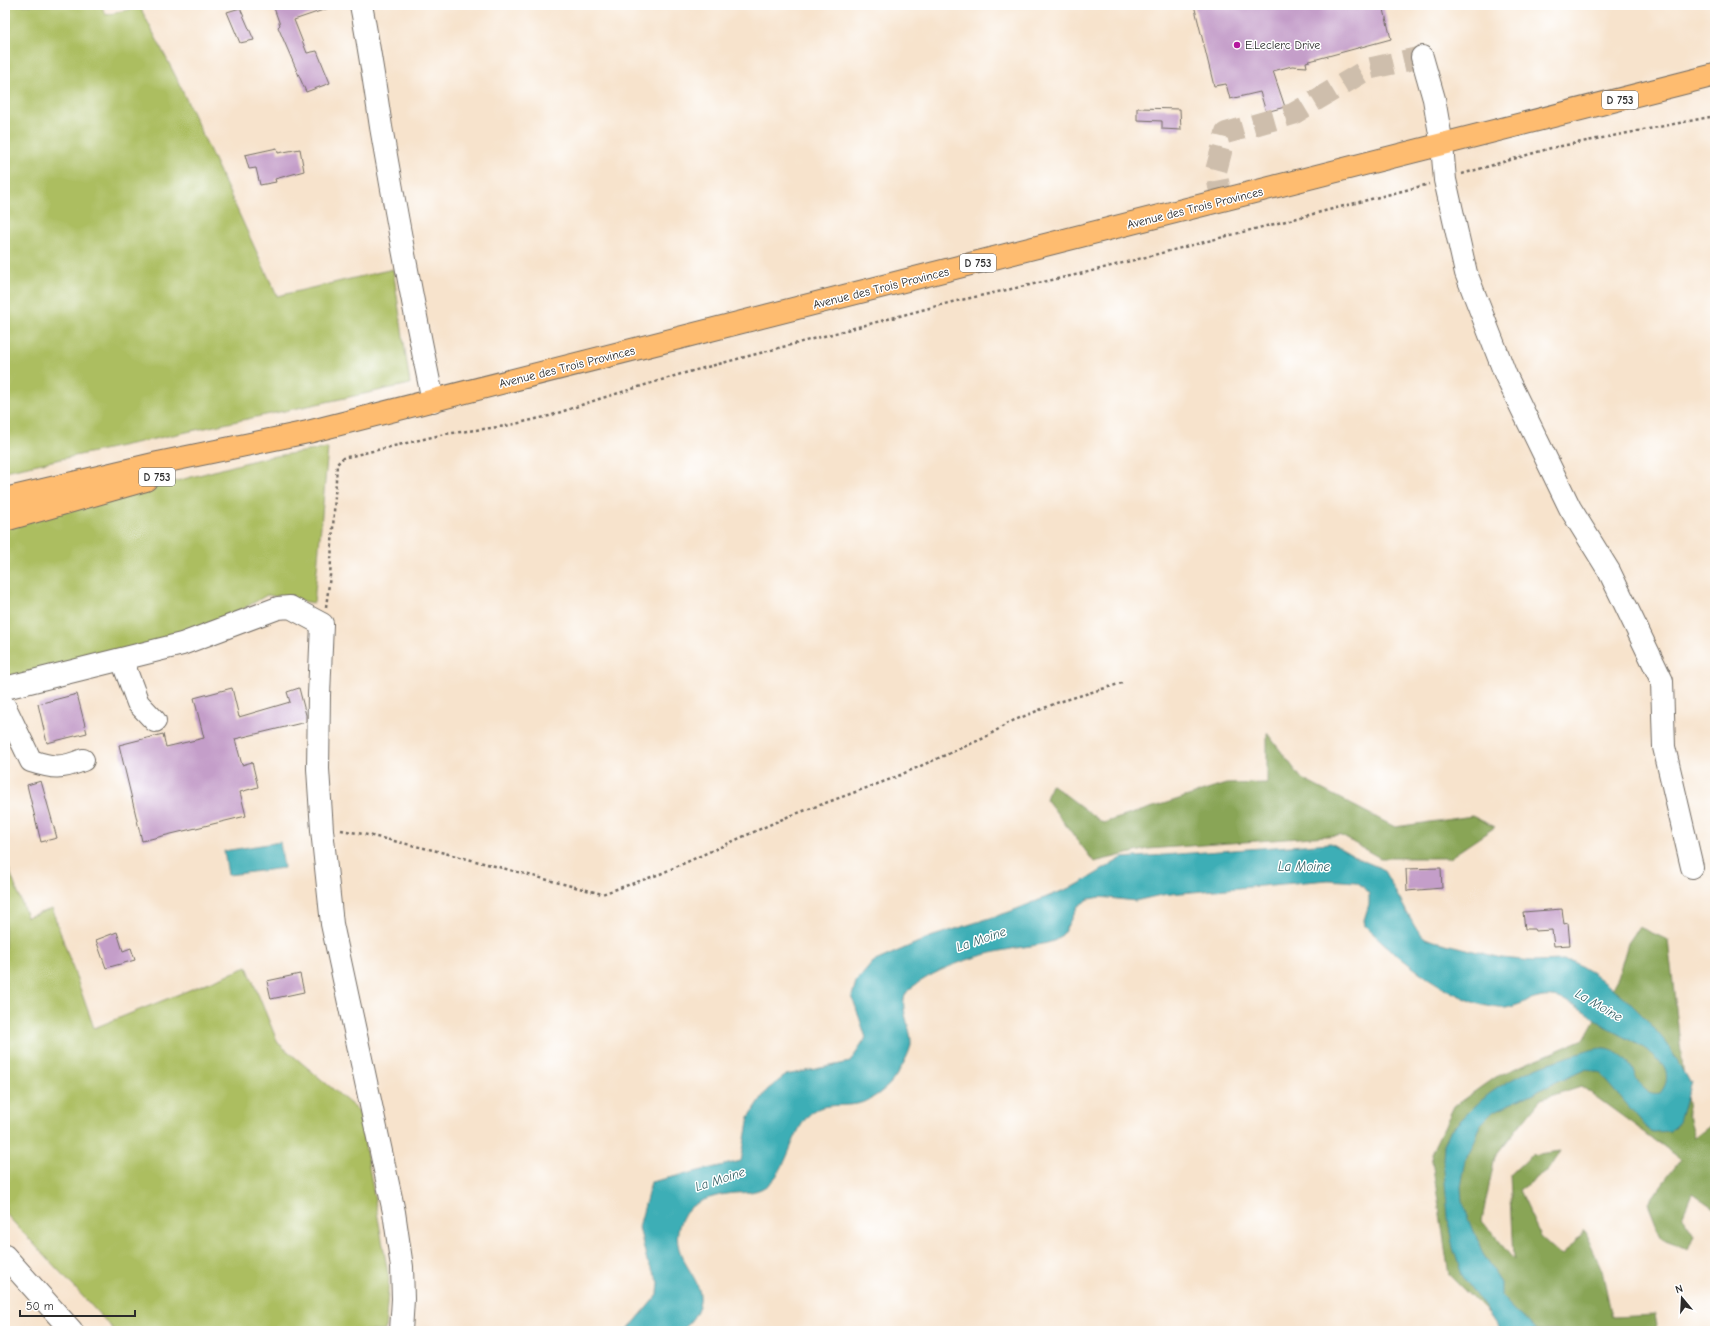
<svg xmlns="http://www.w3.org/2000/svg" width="1720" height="1336" viewBox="0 0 1720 1336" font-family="'Comic Neue',sans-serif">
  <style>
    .green { fill: #acbe61; stroke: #6c7446 }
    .forest { fill: #89a557; stroke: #5a6841 }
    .water { fill: #3daeb6; stroke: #346c70 }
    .building { fill: #c49ec9 }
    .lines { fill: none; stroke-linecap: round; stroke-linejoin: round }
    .minor-tunnel { stroke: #cebeac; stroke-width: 22; stroke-dasharray: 22 11; stroke-linecap: butt }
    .minor-casing { stroke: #726b63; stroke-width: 24 }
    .major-casing { stroke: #726b63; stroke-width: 24 }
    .path { stroke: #726b63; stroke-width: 2.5; stroke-dasharray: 3 3; stroke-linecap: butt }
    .minor { stroke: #fff; stroke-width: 22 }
    .major { stroke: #febc70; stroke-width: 22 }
    .poi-dot { fill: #b5179e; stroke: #fff; stroke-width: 1.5 }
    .labels { text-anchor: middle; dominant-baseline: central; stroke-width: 3; stroke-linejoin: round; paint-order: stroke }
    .shield { fill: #fff; stroke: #6b6b6b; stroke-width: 1 }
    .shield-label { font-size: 11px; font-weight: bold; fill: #2b2b2b }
    .poi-label { font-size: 12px; fill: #2b2b2b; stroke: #fff; text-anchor: start }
    .street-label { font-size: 12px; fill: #2b2b2b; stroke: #fff }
    .water-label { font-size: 13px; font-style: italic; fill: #325f63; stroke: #fff }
  </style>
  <rect width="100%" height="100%" fill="#fff"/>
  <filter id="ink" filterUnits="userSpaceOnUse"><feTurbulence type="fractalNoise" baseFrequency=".025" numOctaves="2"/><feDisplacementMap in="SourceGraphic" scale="8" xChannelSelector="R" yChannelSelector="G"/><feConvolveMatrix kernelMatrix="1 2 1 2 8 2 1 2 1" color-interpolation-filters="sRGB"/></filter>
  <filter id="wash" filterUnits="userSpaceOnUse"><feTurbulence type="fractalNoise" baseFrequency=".012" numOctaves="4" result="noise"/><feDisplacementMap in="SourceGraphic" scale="16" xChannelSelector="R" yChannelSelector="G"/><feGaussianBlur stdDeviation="0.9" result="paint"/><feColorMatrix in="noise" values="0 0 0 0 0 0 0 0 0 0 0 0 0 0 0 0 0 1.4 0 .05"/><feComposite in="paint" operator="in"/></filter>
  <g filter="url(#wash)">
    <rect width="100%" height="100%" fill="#f7e3cc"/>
    <!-- green -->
    <g class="green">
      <path d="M 5,5 L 101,5 L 106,15 L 140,7 L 176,77 L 277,296 L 393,269 L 410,384 L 5,471 Z"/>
      <path d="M 328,448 L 314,603 L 267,595 L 226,619 L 159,641 L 5,681 L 5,529 L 18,523 L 263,458 Z"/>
      <path d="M 5,859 L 27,917 L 52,909 L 94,1028 L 247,967 L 278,1043 L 359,1111 L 389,1279 L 385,1331 L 115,1331 L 5,1213 Z"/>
    </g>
    <!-- forest -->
    <g class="forest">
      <path d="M 1267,733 L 1302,779 L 1395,827 L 1472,816 L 1495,827 L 1449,858 L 1380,858 L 1340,835 L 1148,849 L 1094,862 L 1046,799 L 1051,784 L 1103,823 L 1226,784 L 1267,783 Z"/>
      <path d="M 1639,927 L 1668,940 L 1689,1121 L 1694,1138 L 1715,1122 L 1715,1209 L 1692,1193 L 1682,1217 L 1694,1235 L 1688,1249 L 1662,1238 L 1648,1203 L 1681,1159 L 1581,1086 L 1541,1099 L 1495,1156 L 1482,1220 L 1514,1259 L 1510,1175 L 1531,1155 L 1560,1151 L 1548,1170 L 1519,1190 L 1541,1237 L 1562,1256 L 1584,1230 L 1602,1270 L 1612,1317 L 1655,1315 L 1658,1331 L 1505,1331 L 1449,1275 L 1431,1154 L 1454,1106 L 1495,1077 L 1584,1039 L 1618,977 L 1628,943 Z"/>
    </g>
    <!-- water -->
    <g class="water">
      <path d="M 280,842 L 284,868 L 228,875 L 224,851 Z"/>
      <path d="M 1331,843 L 1359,859 L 1383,869 L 1415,927 L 1424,937 L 1434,941 L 1502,958 L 1533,961 L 1563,960 L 1574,962 L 1594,974 L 1627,1000 L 1648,1021 L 1668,1045 L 1689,1082 L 1691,1081 L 1679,1122 L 1670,1131 L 1653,1132 L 1648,1129 L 1600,1073 L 1586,1068 L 1493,1112 L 1481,1124 L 1474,1143 L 1467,1156 L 1461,1187 L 1462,1201 L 1483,1254 L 1501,1282 L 1501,1296 L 1535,1331 L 1500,1331 L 1462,1275 L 1453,1248 L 1449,1229 L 1443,1159 L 1444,1145 L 1451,1130 C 1463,1118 1475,1105 1489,1094 C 1516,1074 1548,1062 1581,1053 C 1591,1050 1603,1045 1613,1050 C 1619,1053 1626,1058 1629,1064 C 1636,1076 1642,1097 1660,1093 C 1686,1062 1628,1040 1608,1028 C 1593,1018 1570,999 1553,997 C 1536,995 1522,1005 1506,1008 C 1496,1009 1480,1005 1471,1001 C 1429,984 1398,957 1365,926 L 1364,920 L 1369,904 L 1369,894 L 1361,885 L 1356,882 L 1328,880 L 1181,893 L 1161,895 L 1135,901 L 1100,897 L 1089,899 L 1078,906 L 1063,934 L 1056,940 C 1042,946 1025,946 1011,949 C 977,955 939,967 911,988 C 894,1001 912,1026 911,1044 C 910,1054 897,1076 890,1084 C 881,1093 870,1101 857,1104 C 841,1107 823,1102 810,1114 C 789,1134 788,1177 761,1189 C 750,1194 737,1192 726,1194 C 713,1196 693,1202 685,1213 C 657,1259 716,1277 696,1313 C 693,1320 686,1325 682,1331 L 627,1331 L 658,1294 L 659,1282 L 647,1261 L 639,1227 L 651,1182 L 741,1161 L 749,1117 L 767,1090 L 786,1075 L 850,1062 L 866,1038 L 852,996 L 856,982 L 873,962 L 930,937 L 1009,912 L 1077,885 L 1122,858 Z"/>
    </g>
    <g id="blocks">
      <!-- building -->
      <g class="building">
        <path d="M 273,5 L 332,5 L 332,7 L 294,20 L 307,53 L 317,51 L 330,83 L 306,92 L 278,27 L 280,25 Z"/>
        <path d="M 1194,5 L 1383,5 L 1391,39 L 1306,62 L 1307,67 L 1292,66 L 1273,71 L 1285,107 L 1266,112 L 1260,92 L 1230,99 L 1226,84 L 1214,86 Z"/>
        <path d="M 240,8 L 254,40 L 240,43 L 227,12 Z"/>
        <path d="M 1137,108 L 1180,109 L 1181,130 L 1162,129 L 1162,121 L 1137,120 Z"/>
        <path d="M 277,148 L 278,153 L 300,149 L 304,171 L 275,179 L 276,182 L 260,185 L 256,168 L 249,169 L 245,155 Z"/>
        <path d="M 232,688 L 239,717 L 290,702 L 287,692 L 299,688 L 306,715 L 306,722 L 235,739 L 242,765 L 252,762 L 258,787 L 240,792 L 246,816 L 142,841 L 119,745 L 163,734 L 166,747 L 204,738 L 194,698 Z"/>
        <path d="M 77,694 L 87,733 L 47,743 L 38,704 Z"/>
        <path d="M 41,781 L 57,838 L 41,842 L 27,785 Z"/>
        <path d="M 1441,868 L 1442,888 L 1407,891 L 1406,869 Z"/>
        <path d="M 1562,909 L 1564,924 L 1568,923 L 1570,945 L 1554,946 L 1552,930 L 1535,931 L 1534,929 L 1525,929 L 1523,912 Z"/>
        <path d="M 117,932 L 123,951 L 131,948 L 135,960 L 106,968 L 96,940 Z"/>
        <path d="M 300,974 L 304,992 L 271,999 L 267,981 Z"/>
      </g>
    </g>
  </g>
  <g filter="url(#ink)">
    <use href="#blocks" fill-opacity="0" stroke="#726b63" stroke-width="1"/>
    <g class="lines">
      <!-- minor-tunnel -->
      <path class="minor-tunnel" d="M 1222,202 L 1216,171 L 1226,133 L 1293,114 L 1368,69 L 1422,57"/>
      <defs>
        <g id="minor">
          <path d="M 361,5 C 369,46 375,86 381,127 C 397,219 414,310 433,401"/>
          <path d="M 1422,57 L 1434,99 L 1442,145 L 1445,180 L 1466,273 L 1506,376 L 1570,508 L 1609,571 L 1662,681 L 1664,747 L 1692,867"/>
          <path d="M 122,660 L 138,703 L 155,721"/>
          <path d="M 5,688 L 182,644 L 278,608 L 290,607 L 322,624 L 319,695 L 318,769 L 322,830 L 332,924 L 394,1212 L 402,1267 L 403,1299 L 401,1331"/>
          <path d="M 5,707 L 31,761 C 53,768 61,769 83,760"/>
          <path d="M 5,1256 L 72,1331"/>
        </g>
        <g id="major">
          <path d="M 5,499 L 158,463 L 308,432 L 1715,75"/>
          <path d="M 5,520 L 146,480"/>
        </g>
      </defs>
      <!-- minor casing -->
      <use href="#minor" class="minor-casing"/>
      <!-- major casing -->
      <use href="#major" class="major-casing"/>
      <!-- path -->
      <g class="path">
        <path d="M 1462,174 L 1551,148 L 1715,116"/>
        <path d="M 326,607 L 330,576 L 337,464 L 343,458 L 445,434 L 506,426 L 549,416 L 599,399 L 681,374 L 952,302 L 1084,273 L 1429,184"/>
        <path d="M 341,830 L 368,835 L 437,851 L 602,894 L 660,874 L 787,817 L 891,779 L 984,738 L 1010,722 L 1059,702 L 1122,683"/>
      </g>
      <!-- minor -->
      <use href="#minor" class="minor"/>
      <!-- major -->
      <use href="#major" class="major"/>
    </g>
  </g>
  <!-- markers -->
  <circle class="poi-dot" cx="1237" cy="45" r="4"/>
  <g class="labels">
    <!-- shield labels -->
    <g class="shield">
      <rect x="1602" y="91" width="36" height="18" rx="3"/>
      <rect x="960" y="254" width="36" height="18" rx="3"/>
      <rect x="139" y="468" width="36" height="18" rx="3"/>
    </g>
    <g class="shield-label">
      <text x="1620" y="100">D 753</text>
      <text x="978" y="263">D 753</text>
      <text x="157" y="477">D 753</text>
    </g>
    <!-- poi labels -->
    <g class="poi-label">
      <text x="1245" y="45">E.Leclerc Drive</text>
    </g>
    <!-- street labels -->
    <g class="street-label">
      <text transform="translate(1195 208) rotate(-14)">Avenue des Trois Provinces</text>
      <text transform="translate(881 288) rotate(-14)">Avenue des Trois Provinces</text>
      <text transform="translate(567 367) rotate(-14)">Avenue des Trois Provinces</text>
    </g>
    <!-- water labels -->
    <g class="water-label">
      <text x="1304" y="866">La Moine</text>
      <text transform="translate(981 939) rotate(-19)">La Moine</text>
      <text transform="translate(1599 1005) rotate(30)">La Moine</text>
      <text transform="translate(720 1179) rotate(-18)">La Moine</text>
    </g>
  </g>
  <!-- margin -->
  <rect width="1720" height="1336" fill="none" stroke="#fff" stroke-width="20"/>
  <!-- north arrow -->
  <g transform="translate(1682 1298) rotate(342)" stroke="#ffffff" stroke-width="3" paint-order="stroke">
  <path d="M0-3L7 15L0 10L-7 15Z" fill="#2b2b2b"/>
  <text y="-6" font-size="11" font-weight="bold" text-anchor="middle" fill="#2b2b2b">N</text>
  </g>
  <!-- scale -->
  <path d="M20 1310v6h115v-6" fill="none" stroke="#2b2b2b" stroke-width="2"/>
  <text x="26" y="1310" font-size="12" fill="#2b2b2b" stroke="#ffffff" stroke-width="3" paint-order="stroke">50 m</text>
</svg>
